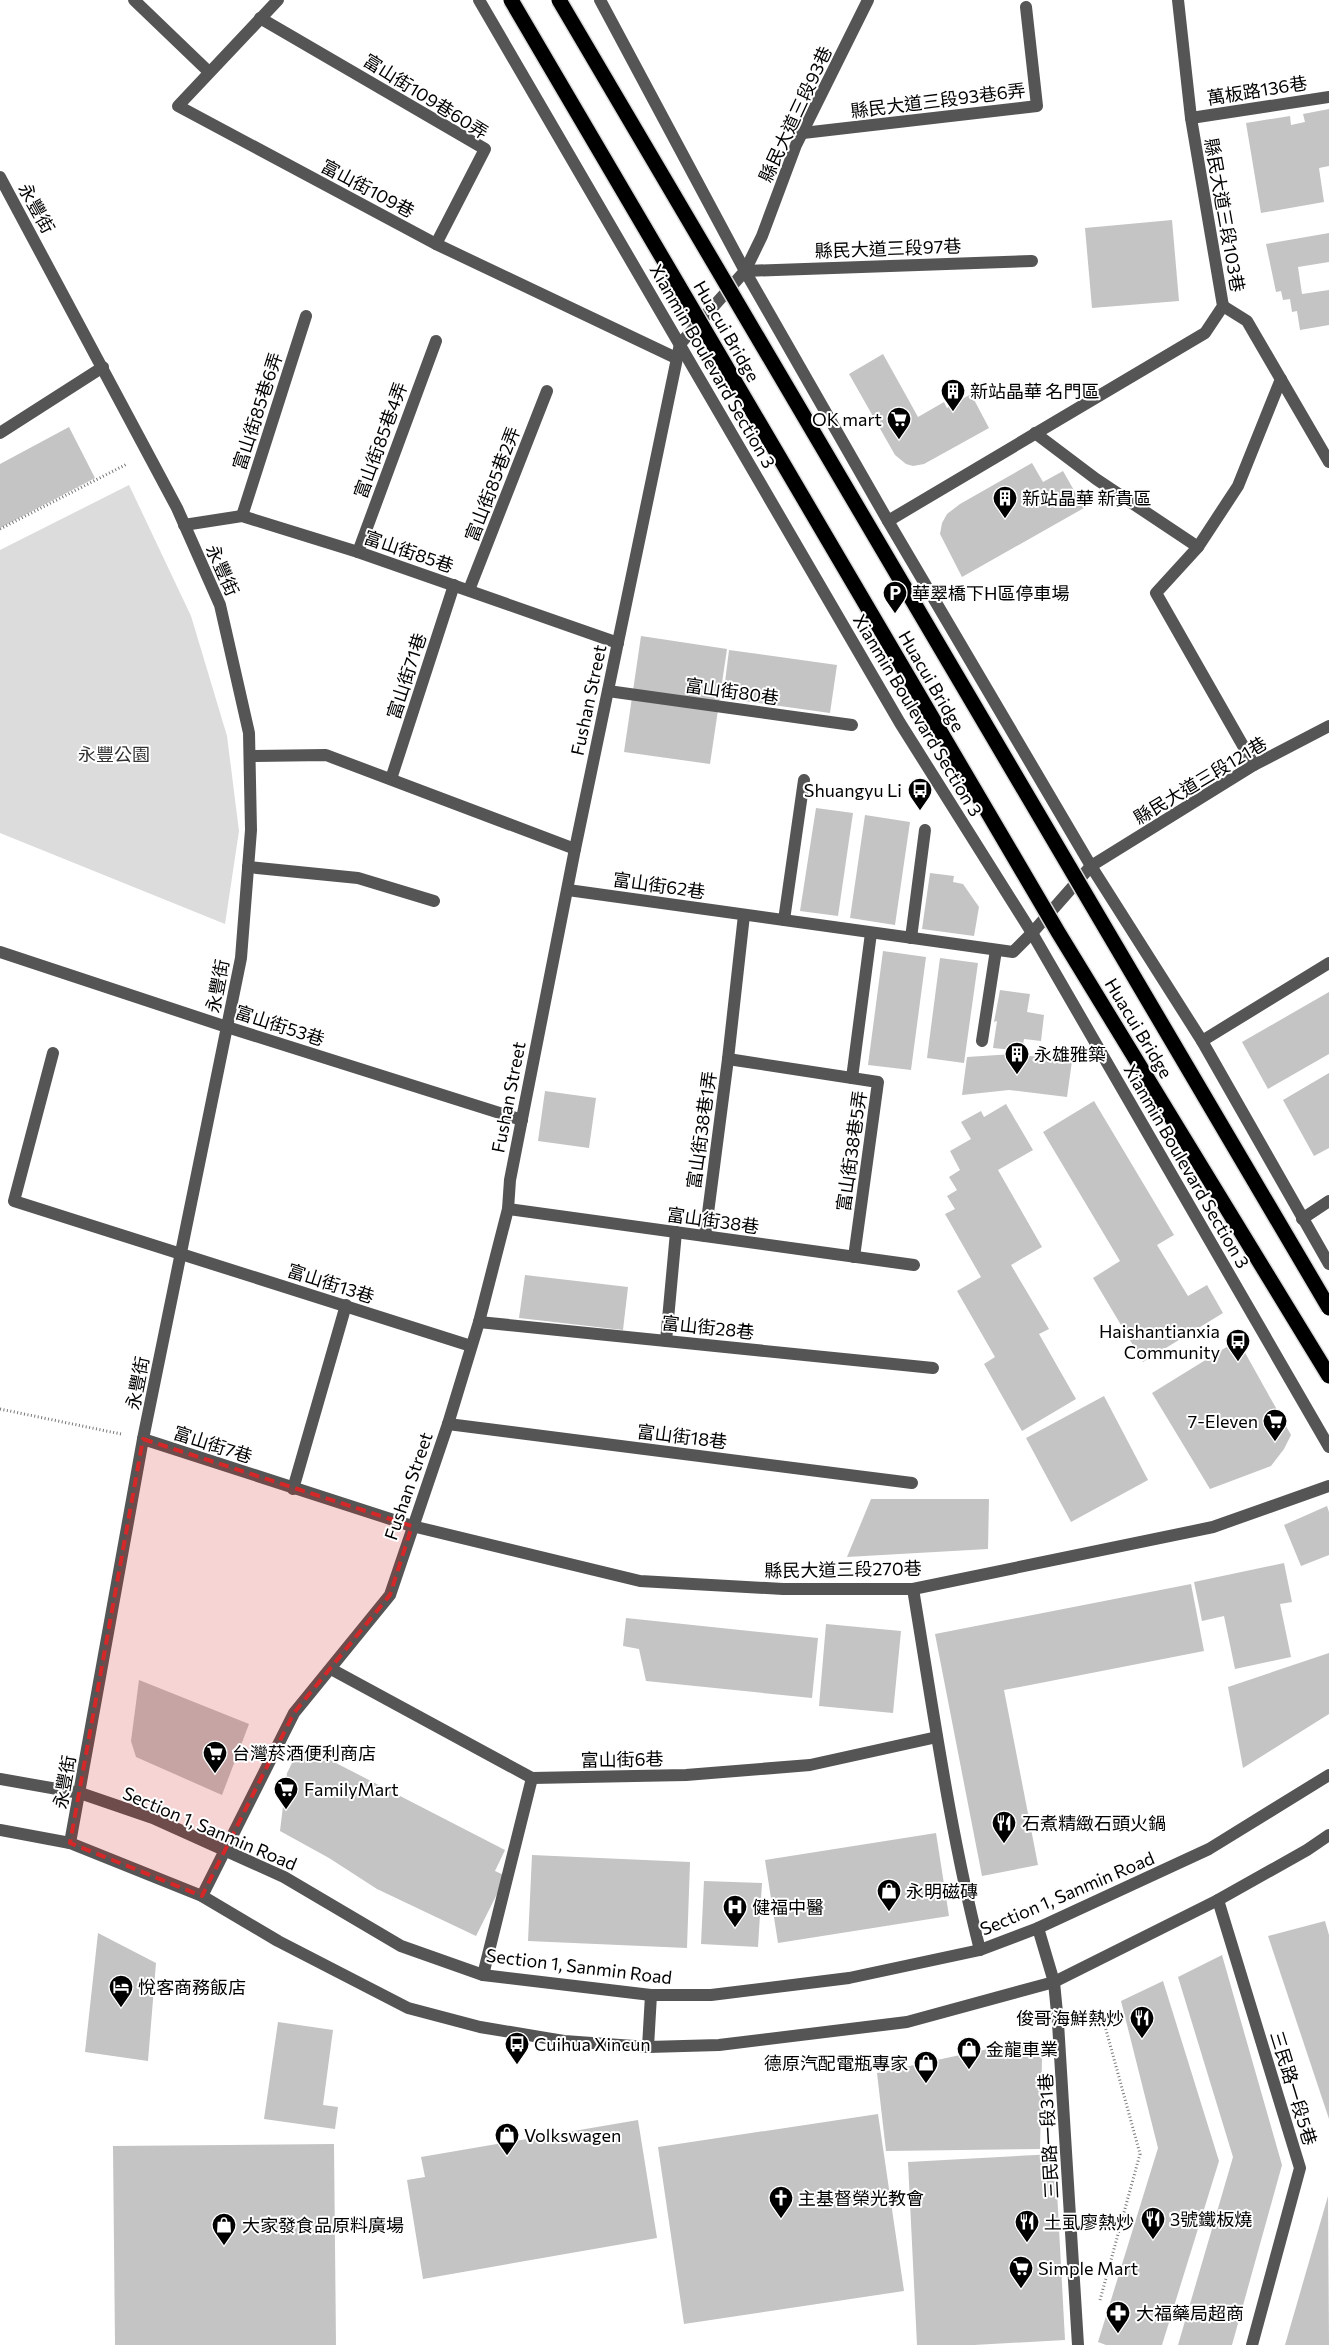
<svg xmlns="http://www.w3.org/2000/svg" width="1329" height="2345" viewBox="0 0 1329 2345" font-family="Commissioner,'Noto Sans TC',sans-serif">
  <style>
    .green { fill: #dcdcdc }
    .building { fill: #c4c4c4 }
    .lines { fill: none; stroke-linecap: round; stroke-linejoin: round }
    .path { stroke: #777; stroke-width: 3; stroke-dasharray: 1 2.5; stroke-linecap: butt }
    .minor { stroke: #555; stroke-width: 12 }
    .highway-bridge-casing { stroke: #dbdbdb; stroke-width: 18; stroke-linecap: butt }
    .highway-bridge { stroke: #000; stroke-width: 15 }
    .marked { fill: #d62828; fill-opacity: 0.2; stroke: #d62828; stroke-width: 4; stroke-dasharray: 10 6; stroke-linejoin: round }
    .labels { text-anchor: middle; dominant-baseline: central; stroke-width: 4; stroke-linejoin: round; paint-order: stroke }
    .street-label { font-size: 18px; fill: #000; stroke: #fff }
    .poi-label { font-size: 18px; fill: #000; stroke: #fff; text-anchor: start }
    .park-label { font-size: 18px; fill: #333; stroke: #fff }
  </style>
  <rect width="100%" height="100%" fill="#fff"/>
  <!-- green -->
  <path class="green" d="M 129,485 L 191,616 L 227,736 L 239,831 L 225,924 L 0,833 L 0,550 Z"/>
  <!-- building -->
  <g class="building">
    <path d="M 1329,109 L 1329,166 L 1319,168 L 1324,202 L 1261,213 L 1246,123 L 1290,116 L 1291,125 L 1305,122 L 1303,114 Z"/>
    <path d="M 1172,220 L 1179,301 L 1092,308 L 1085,228 Z"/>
    <path d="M 1329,233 L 1329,262 L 1298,267 L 1302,294 L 1329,290 L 1329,325 L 1300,330 L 1297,311 L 1292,312 L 1290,299 L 1283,300 L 1281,291 L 1276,292 L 1266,244 Z"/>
    <path d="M 883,354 L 918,417 L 944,402 L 947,408 L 971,394 L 989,428 L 924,464 L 913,466 L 906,464 L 895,455 L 849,374 Z"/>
    <path d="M 69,427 L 95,478 L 0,528 L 0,464 Z"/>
    <path d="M 1032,463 L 1043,482 L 1063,471 L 1084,508 L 962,577 L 940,534 L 942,523 L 947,514 L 960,504 Z"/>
    <path d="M 641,636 L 727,649 L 710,764 L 624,752 Z"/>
    <path d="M 729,650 L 837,665 L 830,713 L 723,698 Z"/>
    <path d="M 816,808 L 853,813 L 838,916 L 800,911 Z"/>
    <path d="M 865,815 L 910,822 L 895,925 L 850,918 Z"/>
    <path d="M 930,873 L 954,876 L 953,882 L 963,884 L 979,907 L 974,936 L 922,929 Z"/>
    <path d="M 883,951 L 926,957 L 911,1070 L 868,1065 Z"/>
    <path d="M 940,958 L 978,963 L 964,1063 L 927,1058 Z"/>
    <path d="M 1000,990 L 1030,994 L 1027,1012 L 1044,1015 L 1041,1041 L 1024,1039 L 1022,1051 L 993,1048 L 997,1021 L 994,1022 Z"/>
    <path d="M 1329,992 L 1329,1054 L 1268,1089 L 1242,1042 Z"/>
    <path d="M 1013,1054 L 1072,1061 L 1067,1097 L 1009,1090 L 962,1095 L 967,1057 Z"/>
    <path d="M 1329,1073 L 1329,1148 L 1314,1156 L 1283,1100 Z"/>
    <path d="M 545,1091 L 596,1098 L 589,1148 L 538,1141 Z"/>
    <path d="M 1094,1101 L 1174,1235 L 1157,1245 L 1188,1296 L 1207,1285 L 1223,1313 L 1143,1362 L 1093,1278 L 1120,1261 L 1043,1132 Z"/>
    <path d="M 1006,1104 L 1033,1150 L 998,1170 L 1042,1247 L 1011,1265 L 1049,1329 L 1039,1334 L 1076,1399 L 1022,1431 L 984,1364 L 995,1357 L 957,1291 L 981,1277 L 945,1214 L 955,1209 L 947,1196 L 957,1190 L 949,1177 L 960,1170 L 950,1151 L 971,1139 L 961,1122 L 981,1111 L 984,1117 Z"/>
    <path d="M 525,1275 L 628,1287 L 623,1330 L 519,1318 Z"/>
    <path d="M 1238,1340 L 1291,1435 L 1284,1449 L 1271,1466 L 1210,1489 L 1152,1393 Z"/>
    <path d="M 1104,1396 L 1148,1480 L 1071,1522 L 1026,1438 Z"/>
    <path d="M 871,1499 L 989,1499 L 988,1549 L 847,1557 Z"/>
    <path d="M 1327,1506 L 1329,1512 L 1329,1555 L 1301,1566 L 1284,1525 Z"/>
    <path d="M 1284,1563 L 1292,1602 L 1280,1604 L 1291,1657 L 1235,1669 L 1224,1616 L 1202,1621 L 1194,1582 Z"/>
    <path d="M 1191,1584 L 1204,1651 L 1004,1690 L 1038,1865 L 982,1876 L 935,1634 Z"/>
    <path d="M 626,1618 L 818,1638 L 812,1698 L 646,1681 L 639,1649 L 623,1646 Z"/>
    <path d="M 826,1624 L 901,1631 L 893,1713 L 819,1706 Z"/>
    <path d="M 1329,1653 L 1329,1714 L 1243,1768 L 1228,1687 Z"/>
    <path d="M 139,1680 L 249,1724 L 222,1795 L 136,1757 L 131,1741 Z"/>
    <path d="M 301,1745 L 505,1850 L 495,1871 L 506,1876 L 476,1936 L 377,1889 L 329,1858 L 280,1831 L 287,1773 Z"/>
    <path d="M 936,1833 L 949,1916 L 778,1943 L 765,1860 Z"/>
    <path d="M 532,1855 L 690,1862 L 687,1948 L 528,1941 Z"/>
    <path d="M 704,1881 L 762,1883 L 758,1947 L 701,1944 Z"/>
    <path d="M 1325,1921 L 1329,1935 L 1329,2119 L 1268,1936 Z"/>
    <path d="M 98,1933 L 156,1963 L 148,2061 L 85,2052 Z"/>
    <path d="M 1222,1955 L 1282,2165 L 1232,2345 L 1178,2345 L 1233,2157 L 1178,1977 Z"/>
    <path d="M 1163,1981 L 1219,2161 L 1162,2345 L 1106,2345 L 1098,2342 L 1158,2148 L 1121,2001 Z"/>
    <path d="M 278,2022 L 333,2030 L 323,2105 L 338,2107 L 335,2129 L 264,2119 Z"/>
    <path d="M 1029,2040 L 1042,2058 L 1040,2149 L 886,2151 L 877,2073 Z"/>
    <path d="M 878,2114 L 904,2291 L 684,2324 L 658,2147 Z"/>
    <path d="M 638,2120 L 657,2238 L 423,2279 L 407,2180 L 425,2177 L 421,2157 Z"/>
    <path d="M 334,2144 L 336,2345 L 115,2345 L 113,2146 Z"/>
    <path d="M 1055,2154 L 1065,2340 L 974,2345 L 917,2345 L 908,2162 Z"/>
    <path d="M 1328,2196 L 1329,2345 L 1285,2345 Z"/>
  </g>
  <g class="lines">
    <!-- path -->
    <g class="path">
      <path d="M 0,529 L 127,464"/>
      <path d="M 0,1409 L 121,1434"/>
      <path d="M 1100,2300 L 1140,2154 L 1100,2008"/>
    </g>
    <!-- minor -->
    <g class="minor">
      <path d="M 134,0 L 209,72"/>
      <path d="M 278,0 L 178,106 L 436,244 L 676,358"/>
      <path d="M 479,0 L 900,723 L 1032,933 L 1329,1447"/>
      <path d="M 600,0 L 745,271 L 888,521 L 1091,866 L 1202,1041 L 1329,1264"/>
      <path d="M 260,18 L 485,149 L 436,244"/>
      <path d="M 1191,118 L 1329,97"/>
      <path d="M 803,133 L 1037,106 L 1026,7"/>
      <path d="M 0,177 L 177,508 L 220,605 L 249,733 L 251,830 L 241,958 L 143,1439 L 70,1843"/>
      <path d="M 745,271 L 1032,261"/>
      <path d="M 1223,306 L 1247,321 L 1329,462"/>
      <path d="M 0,433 L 103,367"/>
      <path d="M 1035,433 L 1096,479 L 1198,547 L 1156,593 L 1254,765"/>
      <path d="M 242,516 L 306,316"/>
      <path d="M 888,521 L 1205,333 L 1223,306 L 1191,118 L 1178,0"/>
      <path d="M 184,525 L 242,516 L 358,552 L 618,643"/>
      <path d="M 1198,547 L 1238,486 L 1281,379"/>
      <path d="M 358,552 L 436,341"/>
      <path d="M 469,590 L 547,391"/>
      <path d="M 608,691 L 852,725"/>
      <path d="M 250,756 L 326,755 L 575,849"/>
      <path d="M 391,779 L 454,585"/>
      <path d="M 248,867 L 358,878 L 434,901"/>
      <path d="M 568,890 L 1013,952 L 1032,933 L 1091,866 L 1254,765 L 1329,726"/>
      <path d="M 784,920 L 804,780"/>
      <path d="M 911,938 L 925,830"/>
      <path d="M 0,952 L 227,1027 L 522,1120"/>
      <path d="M 982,1041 L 996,950"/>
      <path d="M 1202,1041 L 1329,963"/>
      <path d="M 53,1053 L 14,1201 L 471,1346"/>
      <path d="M 728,1059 L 878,1082 L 854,1257"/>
      <path d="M 852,1078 L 871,933"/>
      <path d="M 508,1209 L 914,1265"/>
      <path d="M 1302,1219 L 1329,1201"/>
      <path d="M 705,1236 L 728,1059 L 744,915"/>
      <path d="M 479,1322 L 933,1368"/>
      <path d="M 666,1341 L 676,1232"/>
      <path d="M 448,1424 L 912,1483"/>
      <path d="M 143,1439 L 412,1526 L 640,1581 L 783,1589 L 913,1589 L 1213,1527 L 1329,1486"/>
      <path d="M 293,1489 L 346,1305"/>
      <path d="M 913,1589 C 933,1709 950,1832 980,1950"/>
      <path d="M 331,1669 L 532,1778 L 686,1775 L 810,1765 L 937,1737"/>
      <path d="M 0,1779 L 80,1793 L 153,1818 L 284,1877 L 401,1946 L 483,1975 L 651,1995 L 711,1995 L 849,1978 L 980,1950 L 1038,1928 L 1209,1849 L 1329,1775"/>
      <path d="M 0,1830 L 70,1843 L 202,1896 L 278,1941 L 408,2008 L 480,2027 L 564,2041 L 648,2047 L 719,2045 L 907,2022 L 1054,1982 L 1218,1900 L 1307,1850 L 1329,1835"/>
      <path d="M 202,1896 L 294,1713 L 390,1595 L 448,1424 L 479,1322 L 508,1209 L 510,1180 L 575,849 L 680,344 L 745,271 L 762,236 L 796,145 L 868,0"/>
      <path d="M 1218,1900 L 1300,2168 L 1252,2345"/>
      <path d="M 1038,1928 L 1054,1982 L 1058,2023 L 1078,2345"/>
      <path d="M 483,1975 L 532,1778"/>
      <path d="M 648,2047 L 651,1995"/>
    </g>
    <defs>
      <g id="highway-bridge">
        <path d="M 511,0 L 1058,932 L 1329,1376"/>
        <path d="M 559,0 L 1329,1308"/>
      </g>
    </defs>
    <!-- highway-bridge casing -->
    <use href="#highway-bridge" class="highway-bridge-casing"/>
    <!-- highway-bridge -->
    <use href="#highway-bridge" class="highway-bridge"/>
  </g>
  <!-- marked area -->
  <path class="marked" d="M 143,1439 L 412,1526 L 390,1595 L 294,1713 L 202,1896 L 70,1843 Z"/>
  <!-- icons -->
  <defs>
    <symbol id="building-pin" viewBox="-11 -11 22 30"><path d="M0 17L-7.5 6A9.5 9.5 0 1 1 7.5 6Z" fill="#000" stroke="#fff"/><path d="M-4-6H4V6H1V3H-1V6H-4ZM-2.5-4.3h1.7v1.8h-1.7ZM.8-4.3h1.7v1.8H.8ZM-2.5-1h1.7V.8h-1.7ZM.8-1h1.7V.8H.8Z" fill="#fff"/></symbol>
    <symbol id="supermarket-pin" viewBox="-11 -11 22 30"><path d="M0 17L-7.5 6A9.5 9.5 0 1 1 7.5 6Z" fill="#000" stroke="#fff"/><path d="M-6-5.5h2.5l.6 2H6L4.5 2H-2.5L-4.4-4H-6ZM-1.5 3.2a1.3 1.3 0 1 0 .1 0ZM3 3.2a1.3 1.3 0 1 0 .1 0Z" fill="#fff"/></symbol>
    <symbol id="parking-pin" viewBox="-11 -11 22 30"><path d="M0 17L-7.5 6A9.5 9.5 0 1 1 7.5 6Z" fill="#000" stroke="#fff"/><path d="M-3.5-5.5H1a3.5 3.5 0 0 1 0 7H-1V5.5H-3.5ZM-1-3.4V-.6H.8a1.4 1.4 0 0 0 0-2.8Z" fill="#fff"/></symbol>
    <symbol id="bus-pin" viewBox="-11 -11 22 30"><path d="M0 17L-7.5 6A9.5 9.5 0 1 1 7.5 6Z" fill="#000" stroke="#fff"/><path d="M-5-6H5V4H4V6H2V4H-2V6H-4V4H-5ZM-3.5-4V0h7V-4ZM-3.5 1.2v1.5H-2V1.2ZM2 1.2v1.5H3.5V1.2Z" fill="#fff"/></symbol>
    <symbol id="restaurant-pin" viewBox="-11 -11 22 30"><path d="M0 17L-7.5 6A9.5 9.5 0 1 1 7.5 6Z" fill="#000" stroke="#fff"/><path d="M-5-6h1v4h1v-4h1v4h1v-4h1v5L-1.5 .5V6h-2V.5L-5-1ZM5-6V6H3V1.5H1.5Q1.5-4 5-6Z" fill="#fff"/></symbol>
    <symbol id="shop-pin" viewBox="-11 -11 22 30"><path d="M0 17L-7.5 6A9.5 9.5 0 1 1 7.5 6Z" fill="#000" stroke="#fff"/><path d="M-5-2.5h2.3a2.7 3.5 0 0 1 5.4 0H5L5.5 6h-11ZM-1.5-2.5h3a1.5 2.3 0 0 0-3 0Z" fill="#fff"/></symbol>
    <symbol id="hospital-pin" viewBox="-11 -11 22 30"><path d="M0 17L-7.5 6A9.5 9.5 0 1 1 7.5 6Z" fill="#000" stroke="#fff"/><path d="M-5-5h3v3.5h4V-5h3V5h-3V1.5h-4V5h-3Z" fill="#fff"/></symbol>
    <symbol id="hotel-pin" viewBox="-11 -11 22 30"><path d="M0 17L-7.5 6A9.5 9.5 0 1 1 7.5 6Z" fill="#000" stroke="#fff"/><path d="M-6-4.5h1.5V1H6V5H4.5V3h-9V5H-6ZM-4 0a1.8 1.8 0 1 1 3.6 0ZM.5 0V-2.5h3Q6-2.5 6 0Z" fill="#fff"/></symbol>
    <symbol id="church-pin" viewBox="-11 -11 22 30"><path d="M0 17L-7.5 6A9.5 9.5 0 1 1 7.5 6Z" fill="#000" stroke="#fff"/><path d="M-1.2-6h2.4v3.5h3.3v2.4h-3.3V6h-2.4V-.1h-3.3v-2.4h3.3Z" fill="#fff"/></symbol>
    <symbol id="pharmacy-pin" viewBox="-11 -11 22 30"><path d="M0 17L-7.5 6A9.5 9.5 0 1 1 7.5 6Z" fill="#000" stroke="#fff"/><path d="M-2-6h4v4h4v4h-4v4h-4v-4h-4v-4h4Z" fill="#fff"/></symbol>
  </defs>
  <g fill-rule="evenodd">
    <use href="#building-pin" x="939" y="377" width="28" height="38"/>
    <use href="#supermarket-pin" x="885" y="405" width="28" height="38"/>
    <use href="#building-pin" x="991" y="484" width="28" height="38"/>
    <use href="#parking-pin" x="881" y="579" width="28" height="38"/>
    <use href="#bus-pin" x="906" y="776" width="28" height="38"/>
    <use href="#building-pin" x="1003" y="1040" width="28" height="38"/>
    <use href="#bus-pin" x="1224" y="1327" width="28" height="38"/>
    <use href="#supermarket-pin" x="1261" y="1407" width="28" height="38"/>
    <use href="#supermarket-pin" x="201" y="1739" width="28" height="38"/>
    <use href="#supermarket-pin" x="272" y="1775" width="28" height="38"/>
    <use href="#restaurant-pin" x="990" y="1809" width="28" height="38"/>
    <use href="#shop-pin" x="875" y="1877" width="28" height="38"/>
    <use href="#hospital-pin" x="721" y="1893" width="28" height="38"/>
    <use href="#hotel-pin" x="107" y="1973" width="28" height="38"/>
    <use href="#restaurant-pin" x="1128" y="2004" width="28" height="38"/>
    <use href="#bus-pin" x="503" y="2030" width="28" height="38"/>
    <use href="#shop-pin" x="955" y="2035" width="28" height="38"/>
    <use href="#shop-pin" x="912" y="2049" width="28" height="38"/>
    <use href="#shop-pin" x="493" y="2121" width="28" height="38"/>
    <use href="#church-pin" x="767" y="2184" width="28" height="38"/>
    <use href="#restaurant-pin" x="1139" y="2205" width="28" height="38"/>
    <use href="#restaurant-pin" x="1013" y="2208" width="28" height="38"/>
    <use href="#shop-pin" x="210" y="2211" width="28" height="38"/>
    <use href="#supermarket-pin" x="1007" y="2254" width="28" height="38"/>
    <use href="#pharmacy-pin" x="1104" y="2299" width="28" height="38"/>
  </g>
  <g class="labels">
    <!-- street labels -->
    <g class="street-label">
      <text transform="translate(1257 90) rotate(-9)">萬板路136巷</text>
      <text transform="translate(426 96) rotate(32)">富山街109巷60弄</text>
      <text transform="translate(938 100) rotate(-7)">縣民大道三段93巷6弄</text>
      <text transform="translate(795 114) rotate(-65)">縣民大道三段93巷</text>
      <text transform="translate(368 188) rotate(28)">富山街109巷</text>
      <text transform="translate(37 208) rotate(61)">永豐街</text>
      <text transform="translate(1225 215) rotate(80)">縣民大道三段103巷</text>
      <text transform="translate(888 248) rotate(-2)">縣民大道三段97巷</text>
      <text transform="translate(727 331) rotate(60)">Huacui Bridge</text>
      <text transform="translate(713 366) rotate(60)">Xianmin Boulevard Section 3</text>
      <text transform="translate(257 411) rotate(-72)">富山街85巷6弄</text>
      <text transform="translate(380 440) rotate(-70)">富山街85巷4弄</text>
      <text transform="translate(492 484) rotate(-69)">富山街85巷2弄</text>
      <text transform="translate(409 551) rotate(19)">富山街85巷</text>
      <text transform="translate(223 570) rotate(66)">永豐街</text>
      <text transform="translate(406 676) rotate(-72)">富山街71巷</text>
      <text transform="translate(932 681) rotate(60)">Huacui Bridge</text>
      <text transform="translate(732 691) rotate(8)">富山街80巷</text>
      <text transform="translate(588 700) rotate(-78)">Fushan Street</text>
      <text transform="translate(918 715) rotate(59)">Xianmin Boulevard Section 3</text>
      <text transform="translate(1200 780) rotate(-31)">縣民大道三段121巷</text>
      <text transform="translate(659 885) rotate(8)">富山街62巷</text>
      <text transform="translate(217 986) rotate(-79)">永豐街</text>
      <text transform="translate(280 1025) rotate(18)">富山街53巷</text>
      <text transform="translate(1139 1028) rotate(59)">Huacui Bridge</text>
      <text transform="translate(508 1097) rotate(-79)">Fushan Street</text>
      <text transform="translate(701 1130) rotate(-82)">富山街38巷1弄</text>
      <text transform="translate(851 1151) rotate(-82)">富山街38巷5弄</text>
      <text transform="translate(1187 1166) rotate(60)">Xianmin Boulevard Section 3</text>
      <text transform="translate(713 1220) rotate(8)">富山街38巷</text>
      <text transform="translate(331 1283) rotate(18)">富山街13巷</text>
      <text transform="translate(708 1327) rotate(6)">富山街28巷</text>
      <text transform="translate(137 1383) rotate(-79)">永豐街</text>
      <text transform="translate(682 1436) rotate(7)">富山街18巷</text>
      <text transform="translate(213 1444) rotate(18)">富山街7巷</text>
      <text transform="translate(408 1486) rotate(-71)">Fushan Street</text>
      <text transform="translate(843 1569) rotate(-1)">縣民大道三段270巷</text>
      <text transform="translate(622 1759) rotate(-1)">富山街6巷</text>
      <text transform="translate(64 1782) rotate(-80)">永豐街</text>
      <text transform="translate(210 1828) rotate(23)">Section 1, Sanmin Road</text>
      <text transform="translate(1067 1893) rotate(-23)">Section 1, Sanmin Road</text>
      <text transform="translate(579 1966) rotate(7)">Section 1, Sanmin Road</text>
      <text transform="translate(1294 2088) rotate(73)">三民路一段5巷</text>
      <text transform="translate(1048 2136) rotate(-93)">三民路一段31巷</text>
    </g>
    <!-- poi labels -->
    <g class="poi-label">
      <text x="970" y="391">新站晶華 名門區</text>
      <text x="882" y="419" text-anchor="end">OK mart</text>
      <text x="1022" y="498">新站晶華 新貴區</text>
      <text x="912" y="593">華翠橋下H區停車場</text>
      <text x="902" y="790" text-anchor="end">Shuangyu Li</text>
      <text x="1034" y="1054">永雄雅築</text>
      <text x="1220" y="1331" text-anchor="end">Haishantianxia<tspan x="1220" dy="21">Community</tspan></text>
      <text x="1258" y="1421" text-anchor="end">7-Eleven</text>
      <text x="232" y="1753">台灣菸酒便利商店</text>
      <text x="304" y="1789">FamilyMart</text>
      <text x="1022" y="1823">石煮精緻石頭火鍋</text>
      <text x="906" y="1891">永明磁磚</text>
      <text x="752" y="1907">健福中醫</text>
      <text x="138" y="1987">悅客商務飯店</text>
      <text x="1124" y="2018" text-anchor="end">俊哥海鮮熱炒</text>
      <text x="534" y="2044">Cuihua Xincun</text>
      <text x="986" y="2049">金龍車業</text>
      <text x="908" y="2063" text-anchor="end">德原汽配電瓶專家</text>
      <text x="524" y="2135">Volkswagen</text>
      <text x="798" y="2198">主基督榮光教會</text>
      <text x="1170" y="2219">3號鐵板燒</text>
      <text x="1044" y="2222">土虱廖熱炒</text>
      <text x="242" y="2225">大家發食品原料廣場</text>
      <text x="1038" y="2268">Simple Mart</text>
      <text x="1136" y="2313">大福藥局超商</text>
    </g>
    <!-- park labels -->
    <g class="park-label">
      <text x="114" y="754">永豐公園</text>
    </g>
  </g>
</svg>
